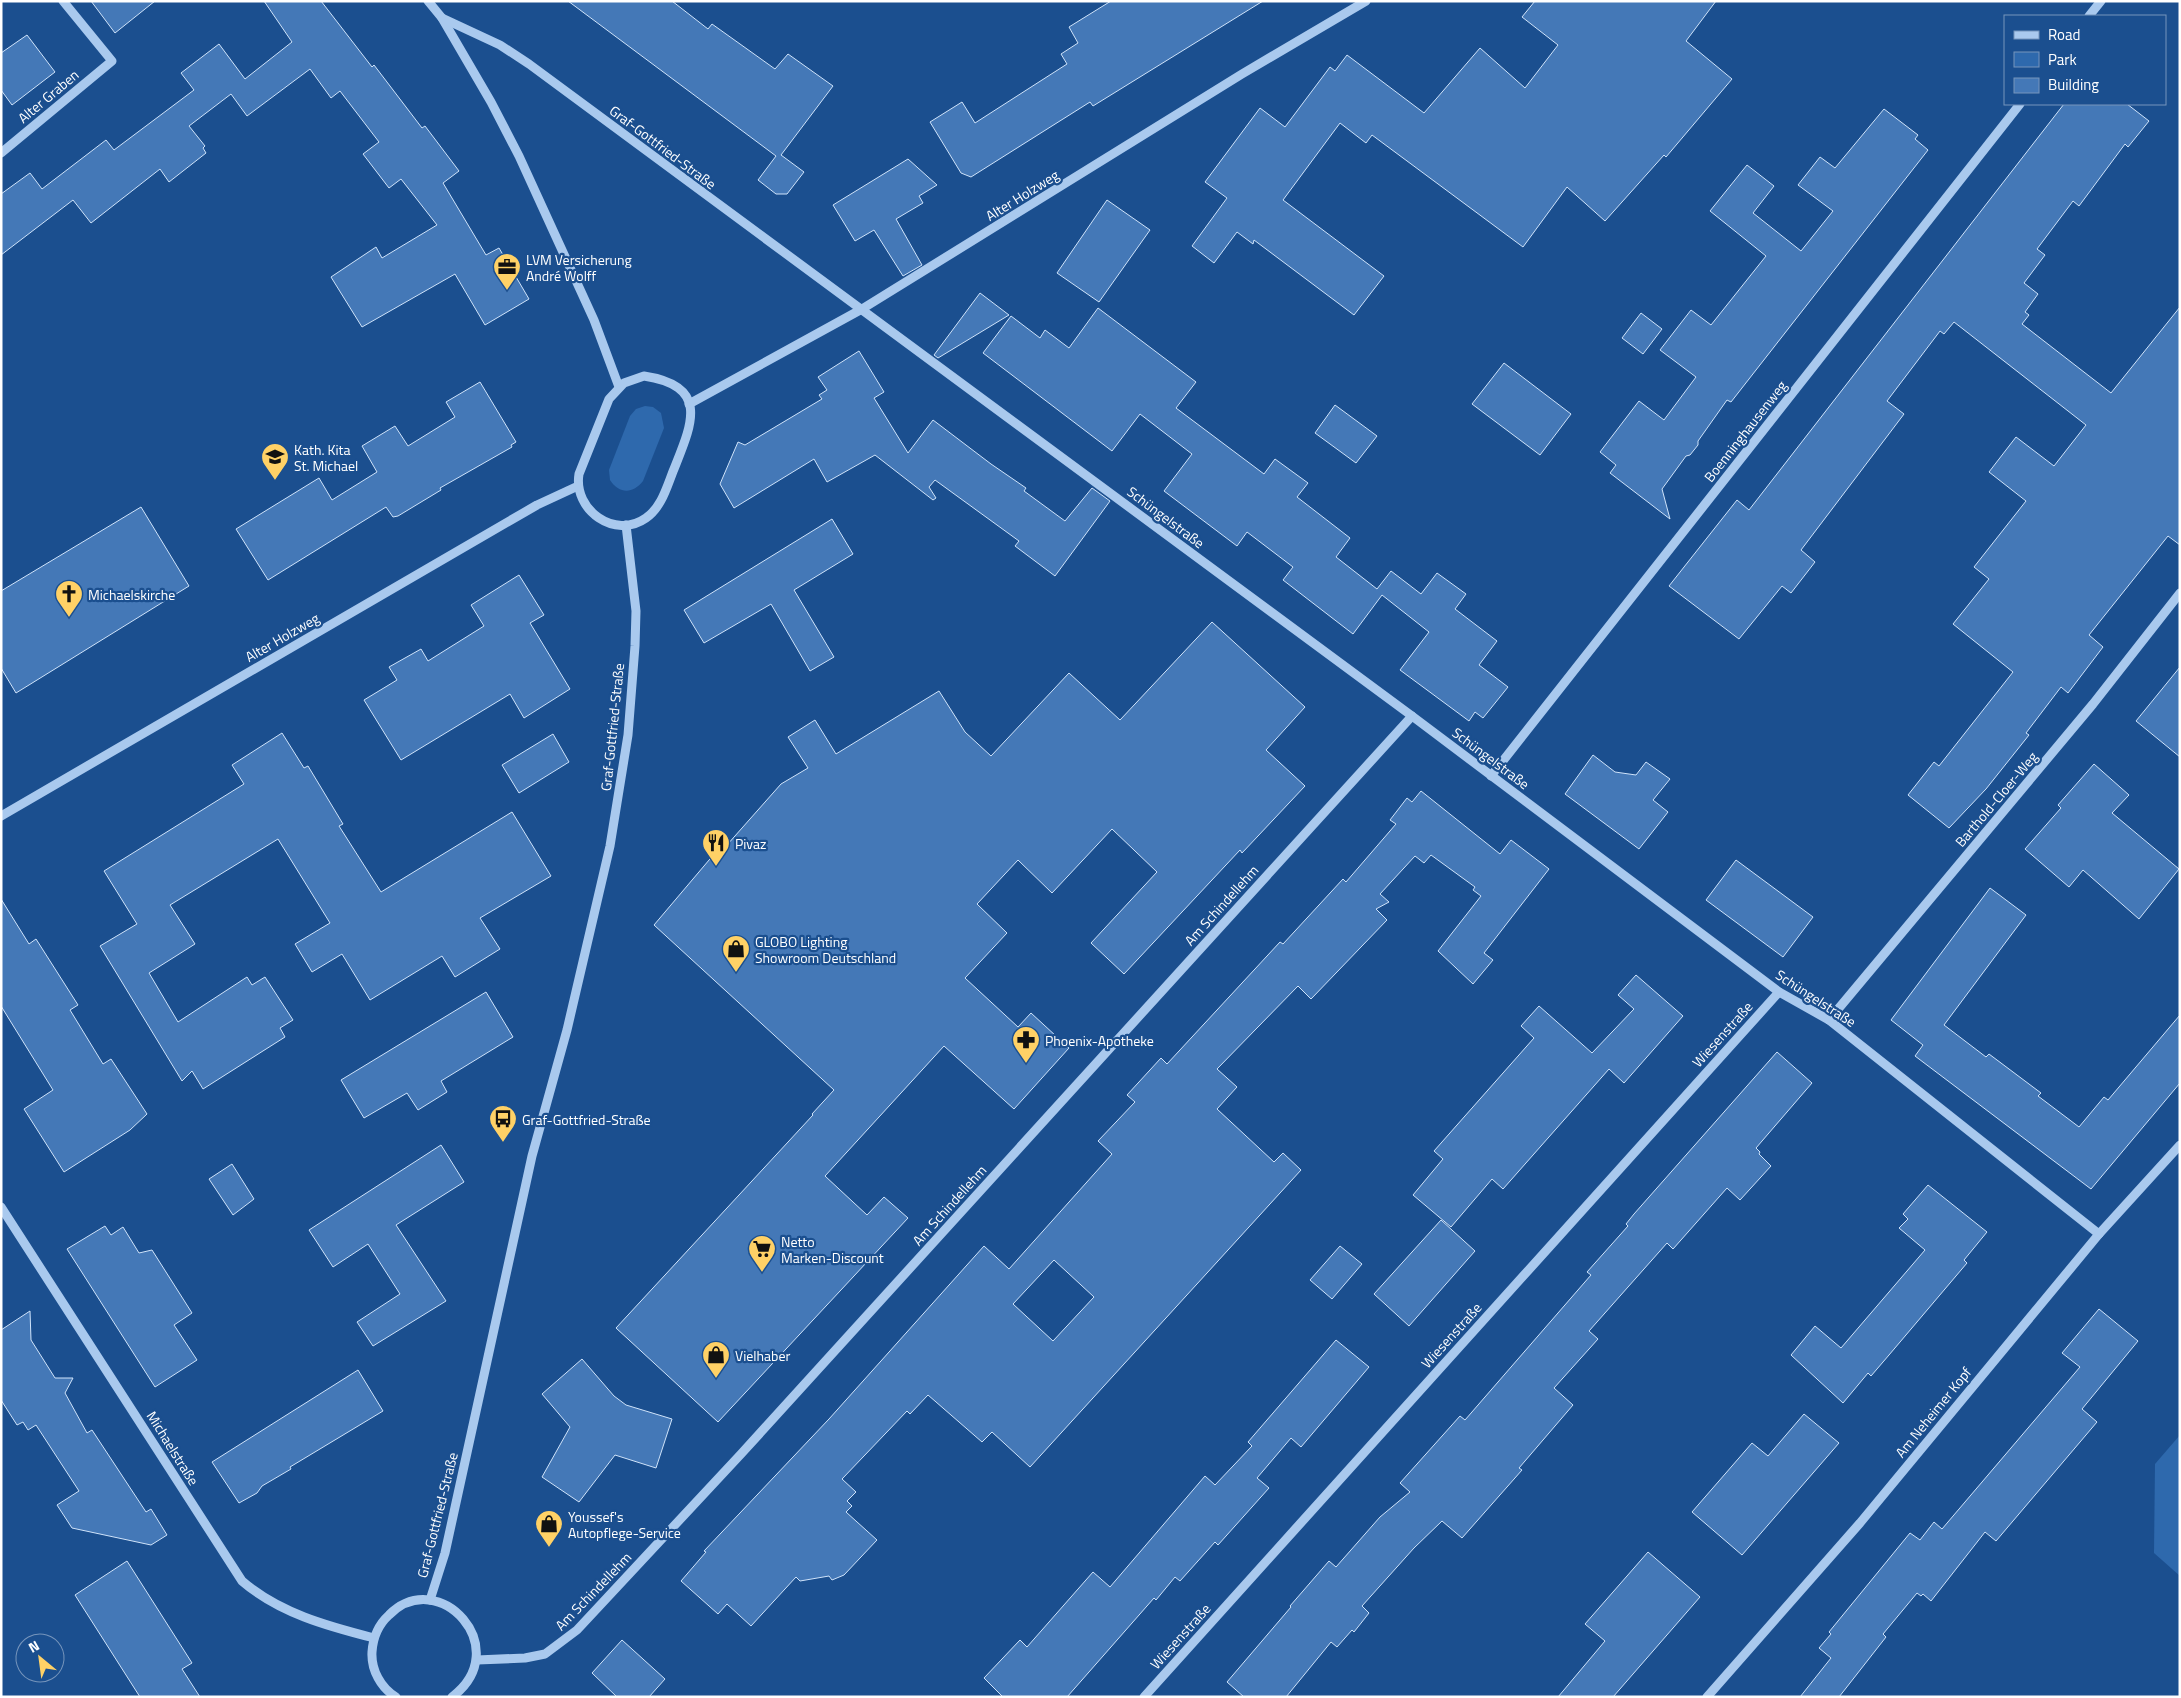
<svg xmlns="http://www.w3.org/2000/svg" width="2181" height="1698" viewBox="0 0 2181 1698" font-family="'Titillium Web',sans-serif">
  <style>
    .green { fill: #2e69ad }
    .building { fill: #4478b7; stroke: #cfe3fa; fill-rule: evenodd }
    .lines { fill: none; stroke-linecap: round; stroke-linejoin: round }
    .minor { stroke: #a9c9ee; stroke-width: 9 }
    .labels { text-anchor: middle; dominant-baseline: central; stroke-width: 4.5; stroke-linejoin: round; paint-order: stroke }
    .street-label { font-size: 14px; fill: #fff; stroke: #1b4f8f }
    .poi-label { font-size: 14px; fill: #fff; stroke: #1b4f8f; text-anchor: start }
  </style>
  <rect width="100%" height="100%" fill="#1b4f8f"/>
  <!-- green -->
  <g class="green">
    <path d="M 645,406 L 653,407 L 661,413 L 664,428 L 643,481 C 633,494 619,494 610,480 L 609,470 L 630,416 L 636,409 Z"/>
    <path d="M 2180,1435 L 2180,1576 L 2154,1553 L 2155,1464 Z"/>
  </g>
  <!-- building -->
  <g class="building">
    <path d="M 91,1 L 155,1 L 115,33 Z"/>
    <path d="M 264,1 L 321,1 L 372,67 L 374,65 L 422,128 L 425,126 L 459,171 L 443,183 L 486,255 L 499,248 L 529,299 L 485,325 L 455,274 L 362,327 L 331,277 L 376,247 L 382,258 L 437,225 L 401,179 L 389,188 L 363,154 L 379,142 L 340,91 L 331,98 L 310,69 L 247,116 L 231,94 L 189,126 L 205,146 L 203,148 L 206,153 L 169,182 L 160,169 L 91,223 L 73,200 L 1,255 L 1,194 L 30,173 L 42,189 L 106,140 L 114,150 L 194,90 L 181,73 L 219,44 L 245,79 L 292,42 Z"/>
    <path d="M 568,1 L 672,1 L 708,29 L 712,24 L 775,69 L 788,54 L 833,86 L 781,155 L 804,172 L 787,194 L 776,194 L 758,180 L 776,156 Z"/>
    <path d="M 1111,1 L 1263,1 L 1093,106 L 1090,102 L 971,177 L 961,173 L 930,122 L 962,102 L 975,123 L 1067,64 L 1061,54 L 1078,43 L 1069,27 Z"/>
    <path d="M 1535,1 L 1716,1 L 1686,41 L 1732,79 L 1666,157 L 1664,155 L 1605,221 L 1567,187 L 1523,247 L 1372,135 L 1366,143 L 1340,123 L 1283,200 L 1384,276 L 1354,315 L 1254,240 L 1253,244 L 1237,232 L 1214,263 L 1192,246 L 1227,198 L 1205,182 L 1260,108 L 1285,127 L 1330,67 L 1335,71 L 1347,55 L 1424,113 L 1480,48 L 1525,88 L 1558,45 L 1522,17 Z"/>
    <path d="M 27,35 L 55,72 L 12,105 L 1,90 L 1,53 Z"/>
    <path d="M 2064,104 L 2127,104 L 2149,121 L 2128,147 L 2125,144 L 2079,206 L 2073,201 L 2037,249 L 2045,255 L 2024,283 L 2038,294 L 2025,312 L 2029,315 L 2022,324 L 2111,393 L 2180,307 L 2180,545 L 2168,536 L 2089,635 L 2103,647 L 2068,693 L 2061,687 L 2026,733 L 2029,735 L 1986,789 L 1949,828 L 1908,795 L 1934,762 L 1939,766 L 2013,672 L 1953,624 L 1989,579 L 1974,567 L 2026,501 L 1989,472 L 2016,437 L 2054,466 L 2086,425 L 1954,322 L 1944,334 L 1940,331 L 1887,401 L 1904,414 L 1801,550 L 1815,562 L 1791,593 L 1782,586 L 1739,639 L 1669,586 L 1737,500 L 1749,510 Z"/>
    <path d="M 1884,109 L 1918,135 L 1915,139 L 1928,150 L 1731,402 L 1727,400 L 1698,441 L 1698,445 L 1690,455 L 1686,456 L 1662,489 L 1670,519 L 1610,473 L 1616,465 L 1600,452 L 1639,401 L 1664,420 L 1696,377 L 1660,350 L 1691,310 L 1711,325 L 1766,256 L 1710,211 L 1747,165 L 1774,186 L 1753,213 L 1801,251 L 1833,211 L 1798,185 L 1820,157 L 1835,168 Z"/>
    <path d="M 908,159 L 937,185 L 919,196 L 923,203 L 896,219 L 922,265 L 903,276 L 874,230 L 855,241 L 833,205 Z"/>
    <path d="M 1107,200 L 1150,230 L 1099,302 L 1057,273 Z"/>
    <path d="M 980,293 L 1009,315 L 938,358 L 934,355 Z"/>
    <path d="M 1098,308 L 1196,382 L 1176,408 L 1264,474 L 1275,459 L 1308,483 L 1297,497 L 1350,538 L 1336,557 L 1377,589 L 1391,571 L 1421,594 L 1437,573 L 1466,594 L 1455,609 L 1497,641 L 1479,665 L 1508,687 L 1483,718 L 1475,712 L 1469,721 L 1400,670 L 1429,632 L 1382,595 L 1353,634 L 1283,580 L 1293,567 L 1247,532 L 1237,546 L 1164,491 L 1192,454 L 1140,414 L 1112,451 L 983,353 L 1011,316 L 1040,338 L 1045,330 L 1069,348 Z"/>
    <path d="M 1641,313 L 1662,329 L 1643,354 L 1622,338 Z"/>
    <path d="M 859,351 L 884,392 L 874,398 L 908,453 L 933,420 L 991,464 L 1026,488 L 1024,491 L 1065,521 L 1092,488 L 1110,501 L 1055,576 L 1015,546 L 1019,541 L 935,480 L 929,487 L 936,498 L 933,500 L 875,455 L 827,482 L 814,459 L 734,508 L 720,484 L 738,442 L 745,445 L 822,399 L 819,395 L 827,390 L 818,377 Z"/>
    <path d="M 1504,363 L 1571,414 L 1540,455 L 1472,404 Z"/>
    <path d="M 480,382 L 516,442 L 511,445 L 512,447 L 440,488 L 441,490 L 398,516 L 393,517 L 386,507 L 268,580 L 236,529 L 319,478 L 332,500 L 377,472 L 362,446 L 395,426 L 408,446 L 455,417 L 446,402 Z"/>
    <path d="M 1335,405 L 1377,436 L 1356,463 L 1315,433 Z"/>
    <path d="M 141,507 L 189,586 L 16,693 L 1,668 L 1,591 Z"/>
    <path d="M 832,519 L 853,554 L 794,590 L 834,657 L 810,671 L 771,604 L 704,643 L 684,610 Z"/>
    <path d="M 519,575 L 544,615 L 530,623 L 570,689 L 524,718 L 510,694 L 401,760 L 364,700 L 397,680 L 389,667 L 421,649 L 428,661 L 484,626 L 471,605 Z"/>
    <path d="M 1212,622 L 1305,707 L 1266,750 L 1305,786 L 1242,853 L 1240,850 L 1124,974 L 1091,943 L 1157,872 L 1112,829 L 1052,893 L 1018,860 L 977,904 L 1007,933 L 965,978 L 1018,1027 L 1031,1013 L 1069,1048 L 1014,1109 L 944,1046 L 825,1176 L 867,1215 L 884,1197 L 908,1218 L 718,1422 L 616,1328 L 813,1115 L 812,1114 L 834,1090 L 654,925 L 715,853 L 719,854 L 781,784 L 808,768 L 788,737 L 815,720 L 836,754 L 939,691 L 965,732 L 991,756 L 1069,673 L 1120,720 Z"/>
    <path d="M 2180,667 L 2180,757 L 2136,721 Z"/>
    <path d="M 282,733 L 304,768 L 308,766 L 343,824 L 339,826 L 381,892 L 512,812 L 551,876 L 480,918 L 500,949 L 455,977 L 442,956 L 370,1000 L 342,954 L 312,972 L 295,944 L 330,923 L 278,839 L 170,905 L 195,944 L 149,973 L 178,1022 L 247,977 L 252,985 L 265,977 L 293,1020 L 280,1028 L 285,1037 L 203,1089 L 192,1071 L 182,1081 L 100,946 L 137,924 L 104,871 L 244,784 L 232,765 Z"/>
    <path d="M 553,734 L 569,762 L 519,793 L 502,765 Z"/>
    <path d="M 1593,755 L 1615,772 L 1636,775 L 1646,762 L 1670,779 L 1653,800 L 1668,812 L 1639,849 L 1565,794 Z"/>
    <path d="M 2094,764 L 2129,795 L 2112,813 L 2179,869 L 2139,919 L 2083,870 L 2069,887 L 2025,849 L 2061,808 L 2058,805 Z"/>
    <path d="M 1421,791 L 1500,854 L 1511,840 L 1549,869 L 1484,953 L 1493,960 L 1473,984 L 1438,951 L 1481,896 L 1473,890 L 1475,887 L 1431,855 L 1424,863 L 1415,856 L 1380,894 L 1389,902 L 1376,909 L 1387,920 L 1311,999 L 1298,986 L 1217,1069 L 1237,1087 L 1217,1109 L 1274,1162 L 1283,1153 L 1301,1170 L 1030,1467 L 992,1432 L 982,1442 L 928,1395 L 910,1414 L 907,1411 L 842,1479 L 856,1492 L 847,1501 L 852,1506 L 846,1512 L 877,1540 L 844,1575 L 832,1580 L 829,1576 L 800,1581 L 796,1577 L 751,1626 L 727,1604 L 718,1614 L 681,1581 L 706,1552 L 704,1551 L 829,1419 L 984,1246 L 1009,1269 L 1112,1154 L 1098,1141 L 1135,1102 L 1127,1095 L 1161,1058 L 1167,1064 L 1280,942 L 1283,944 L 1343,879 L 1346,882 L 1396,824 L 1390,820 L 1407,798 L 1412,802 ZM 1054,1260 L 1094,1297 L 1053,1341 L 1013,1304 Z"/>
    <path d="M 1736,860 L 1813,917 L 1783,957 L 1706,900 Z"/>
    <path d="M 1990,888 L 2026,915 L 1944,1025 L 1986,1057 L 1989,1054 L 2041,1093 L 2038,1096 L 2079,1127 L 2104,1097 L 2108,1100 L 2180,1015 L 2180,1083 L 2091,1189 L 1915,1056 L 1923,1045 L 1891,1020 Z"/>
    <path d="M 1,899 L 29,944 L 36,939 L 78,1005 L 70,1010 L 103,1064 L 111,1059 L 147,1114 L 130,1130 L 64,1172 L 24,1109 L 53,1090 L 1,1006 Z"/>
    <path d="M 1636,975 L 1683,1016 L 1624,1083 L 1609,1069 L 1503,1189 L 1492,1179 L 1451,1227 L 1413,1195 L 1443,1159 L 1434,1151 L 1534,1038 L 1521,1026 L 1539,1006 L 1592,1053 L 1634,1009 L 1618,995 Z"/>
    <path d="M 486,992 L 513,1037 L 441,1081 L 447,1092 L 418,1110 L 407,1093 L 364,1118 L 341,1080 Z"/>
    <path d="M 1777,1052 L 1812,1083 L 1756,1148 L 1760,1152 L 1759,1154 L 1771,1166 L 1740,1200 L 1727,1188 L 1673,1249 L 1667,1243 L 1589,1331 L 1598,1339 L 1554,1388 L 1573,1405 L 1519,1468 L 1522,1470 L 1462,1538 L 1442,1521 L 1414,1548 L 1362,1606 L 1369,1613 L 1354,1632 L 1352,1630 L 1337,1647 L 1331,1642 L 1286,1697 L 1244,1697 L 1227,1682 L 1291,1607 L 1290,1606 L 1329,1561 L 1336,1567 L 1380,1517 L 1410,1492 L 1400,1483 L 1460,1416 L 1465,1420 L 1591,1275 L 1587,1272 L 1628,1226 L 1626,1224 L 1634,1214 Z"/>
    <path d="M 441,1145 L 464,1182 L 396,1225 L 446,1301 L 373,1346 L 357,1322 L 400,1294 L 368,1244 L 333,1267 L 309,1230 Z"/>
    <path d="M 232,1164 L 254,1199 L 233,1215 L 209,1179 Z"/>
    <path d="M 1928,1185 L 1987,1232 L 1964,1260 L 1967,1263 L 1889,1355 L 1871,1376 L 1868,1373 L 1843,1403 L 1791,1355 L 1815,1326 L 1841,1348 L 1925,1250 L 1899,1228 L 1908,1219 L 1903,1214 Z"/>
    <path d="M 1441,1220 L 1475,1251 L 1409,1326 L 1374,1294 Z"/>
    <path d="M 105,1226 L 111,1235 L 123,1227 L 139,1253 L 152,1250 L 192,1313 L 174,1325 L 197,1360 L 155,1387 L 67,1249 Z"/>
    <path d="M 1340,1246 L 1362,1264 L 1332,1299 L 1310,1280 Z"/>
    <path d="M 2099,1309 L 2138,1341 L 2082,1409 L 2097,1422 L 1996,1541 L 1985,1532 L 1931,1601 L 1923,1594 L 1921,1596 L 1917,1593 L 1883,1634 L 1886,1637 L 1839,1697 L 1800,1697 L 1831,1658 L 1819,1648 L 1831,1634 L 1829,1632 L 1910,1533 L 1920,1540 L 1934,1522 L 1942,1529 L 2080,1367 L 2062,1353 Z"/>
    <path d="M 30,1311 L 31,1340 L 55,1378 L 73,1378 L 65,1393 L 87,1433 L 92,1430 L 146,1512 L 151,1509 L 167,1535 L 151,1545 L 72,1528 L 57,1505 L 79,1491 L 36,1425 L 28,1430 L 23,1422 L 17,1425 L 1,1400 L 1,1330 Z"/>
    <path d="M 1336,1340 L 1369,1367 L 1301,1447 L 1291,1438 L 1257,1478 L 1269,1488 L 1218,1545 L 1215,1542 L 1180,1581 L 1175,1577 L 1156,1600 L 1154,1598 L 1067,1697 L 1003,1697 L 984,1678 L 1020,1640 L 1027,1647 L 1093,1572 L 1110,1587 L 1205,1476 L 1215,1485 L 1252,1446 L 1248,1442 Z"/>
    <path d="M 582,1359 L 614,1396 L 626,1405 L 672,1419 L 656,1468 L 615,1455 L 579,1502 L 542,1477 L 570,1427 L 542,1394 Z"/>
    <path d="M 358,1370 L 383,1411 L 290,1467 L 291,1469 L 262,1486 L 257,1493 L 239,1503 L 212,1462 Z"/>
    <path d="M 1804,1414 L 1839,1443 L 1742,1555 L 1692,1512 L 1752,1443 L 1768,1456 Z"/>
    <path d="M 1648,1552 L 1700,1597 L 1613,1697 L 1558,1697 L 1605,1641 L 1585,1624 Z"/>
    <path d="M 127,1561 L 192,1663 L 182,1669 L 200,1697 L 140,1697 L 75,1595 Z"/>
    <path d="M 622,1640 L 665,1679 L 649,1697 L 617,1697 L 592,1673 Z"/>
  </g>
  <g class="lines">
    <!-- minor -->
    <g class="minor">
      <path d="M 428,1 L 442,18 L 491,102 L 519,156 L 594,320 L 619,387"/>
      <path d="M 2089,16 L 2101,1"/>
      <path d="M 442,18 L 500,45 L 529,64 L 1412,716 L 1779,992 L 1829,1020 L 2099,1234"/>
      <path d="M 1,153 L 112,61 L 63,1"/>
      <path d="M 644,376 C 710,386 692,424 674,469 C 667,486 662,507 646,518 C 615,540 573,510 579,474 L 609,399 L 624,383 Z"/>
      <path d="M 689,404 L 862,309 L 1242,74 L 1366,1"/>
      <path d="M 1491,776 L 2020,104"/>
      <path d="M 1,816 L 537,505 L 578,486"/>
      <path d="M 1829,1020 L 2093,704 L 2180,593"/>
      <path d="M 1,1207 L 242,1581 C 279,1613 327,1626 374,1638"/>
      <path d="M 430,1600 L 445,1553 L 532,1156 L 567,1030 L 610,846 L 628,735 L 635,646 L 636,611 L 626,525"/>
      <path d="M 477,1660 L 525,1658 L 545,1654 L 577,1630 L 741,1454 L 1412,716"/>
      <path d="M 396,1697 C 381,1688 371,1670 372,1652 C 373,1637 378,1625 389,1615 C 439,1565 516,1649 452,1697"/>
      <path d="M 1144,1697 L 1779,992"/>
      <path d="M 1707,1697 L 1860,1523 L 2099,1234 L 2180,1145"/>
    </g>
  </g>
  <!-- icons -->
  <defs>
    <symbol id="office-pin" viewBox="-11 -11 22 30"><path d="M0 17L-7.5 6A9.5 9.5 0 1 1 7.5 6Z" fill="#ffd166" stroke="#1b4f8f"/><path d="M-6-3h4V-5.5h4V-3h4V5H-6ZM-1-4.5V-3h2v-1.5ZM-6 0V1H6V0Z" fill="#111"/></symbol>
    <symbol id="school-pin" viewBox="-11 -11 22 30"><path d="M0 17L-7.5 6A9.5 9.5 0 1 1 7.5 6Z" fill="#ffd166" stroke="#1b4f8f"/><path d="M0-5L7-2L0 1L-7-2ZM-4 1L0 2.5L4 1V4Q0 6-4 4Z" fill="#111"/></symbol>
    <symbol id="church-pin" viewBox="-11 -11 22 30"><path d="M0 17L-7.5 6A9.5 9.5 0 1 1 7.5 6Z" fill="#ffd166" stroke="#1b4f8f"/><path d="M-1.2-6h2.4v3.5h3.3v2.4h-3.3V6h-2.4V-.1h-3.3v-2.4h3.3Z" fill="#111"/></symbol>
    <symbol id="restaurant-pin" viewBox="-11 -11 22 30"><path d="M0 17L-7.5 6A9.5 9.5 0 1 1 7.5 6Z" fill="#ffd166" stroke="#1b4f8f"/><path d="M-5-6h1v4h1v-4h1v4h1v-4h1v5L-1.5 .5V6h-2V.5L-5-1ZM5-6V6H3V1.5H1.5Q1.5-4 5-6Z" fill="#111"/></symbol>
    <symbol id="shop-pin" viewBox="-11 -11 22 30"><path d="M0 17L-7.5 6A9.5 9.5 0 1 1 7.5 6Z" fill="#ffd166" stroke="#1b4f8f"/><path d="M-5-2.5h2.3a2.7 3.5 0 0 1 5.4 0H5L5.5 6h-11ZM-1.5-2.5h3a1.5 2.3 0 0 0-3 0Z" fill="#111"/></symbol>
    <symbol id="pharmacy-pin" viewBox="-11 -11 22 30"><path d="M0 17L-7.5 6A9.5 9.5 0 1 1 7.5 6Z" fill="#ffd166" stroke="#1b4f8f"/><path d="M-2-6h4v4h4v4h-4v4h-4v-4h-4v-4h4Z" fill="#111"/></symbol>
    <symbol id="bus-pin" viewBox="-11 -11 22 30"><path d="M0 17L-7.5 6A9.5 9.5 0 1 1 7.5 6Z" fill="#ffd166" stroke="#1b4f8f"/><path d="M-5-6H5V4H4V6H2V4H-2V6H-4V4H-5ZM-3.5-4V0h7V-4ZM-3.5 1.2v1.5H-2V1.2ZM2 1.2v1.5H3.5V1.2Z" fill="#111"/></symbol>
    <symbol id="supermarket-pin" viewBox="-11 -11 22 30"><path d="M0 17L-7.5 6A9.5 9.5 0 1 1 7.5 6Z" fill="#ffd166" stroke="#1b4f8f"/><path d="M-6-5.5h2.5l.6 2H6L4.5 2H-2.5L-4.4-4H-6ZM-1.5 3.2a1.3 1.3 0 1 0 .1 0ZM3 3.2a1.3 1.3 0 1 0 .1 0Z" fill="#111"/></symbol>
  </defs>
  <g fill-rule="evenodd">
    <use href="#office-pin" x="491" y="251" width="32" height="43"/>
    <use href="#school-pin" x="259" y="441" width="32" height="43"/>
    <use href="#church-pin" x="53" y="578" width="32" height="43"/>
    <use href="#restaurant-pin" x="700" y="827" width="32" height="43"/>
    <use href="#shop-pin" x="720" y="933" width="32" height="43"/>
    <use href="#pharmacy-pin" x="1010" y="1024" width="32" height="43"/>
    <use href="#bus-pin" x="487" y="1103" width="32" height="43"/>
    <use href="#supermarket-pin" x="746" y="1233" width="32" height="43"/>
    <use href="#shop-pin" x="700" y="1339" width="32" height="43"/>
    <use href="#shop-pin" x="533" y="1508" width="32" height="43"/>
  </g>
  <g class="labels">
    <!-- street labels -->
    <g class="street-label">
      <text transform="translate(48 96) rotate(-40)">Alter Graben</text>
      <text transform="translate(663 147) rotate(37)">Graf-Gottfried-Straße</text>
      <text transform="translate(1022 195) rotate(-32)">Alter Holzweg</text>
      <text transform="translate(1745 431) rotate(-52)">Boenninghausenweg</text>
      <text transform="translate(1166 517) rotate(37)">Schüngelstraße</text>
      <text transform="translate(282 637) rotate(-30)">Alter Holzweg</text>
      <text transform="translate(612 727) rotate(-84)">Graf-Gottfried-Straße</text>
      <text transform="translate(1491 758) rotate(37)">Schüngelstraße</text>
      <text transform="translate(1996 799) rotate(-50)">Barthold-Cloer-Weg</text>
      <text transform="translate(1221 905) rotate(-48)">Am Schindellehm</text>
      <text transform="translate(1816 998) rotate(33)">Schüngelstraße</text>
      <text transform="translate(1722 1034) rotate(-48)">Wiesenstraße</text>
      <text transform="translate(949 1205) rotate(-48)">Am Schindellehm</text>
      <text transform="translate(1451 1335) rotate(-48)">Wiesenstraße</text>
      <text transform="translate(1933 1412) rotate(-51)">Am Neheimer Kopf</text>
      <text transform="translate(173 1448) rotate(58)">Michaelstraße</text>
      <text transform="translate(437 1515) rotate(-76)">Graf-Gottfried-Straße</text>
      <text transform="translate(593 1591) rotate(-46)">Am Schindellehm</text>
      <text transform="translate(1180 1636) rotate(-48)">Wiesenstraße</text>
    </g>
    <!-- poi labels -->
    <g class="poi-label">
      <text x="526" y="259">LVM Versicherung<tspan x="526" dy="16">André Wolff</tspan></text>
      <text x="294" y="449">Kath. Kita<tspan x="294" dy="16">St. Michael</tspan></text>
      <text x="88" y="594">Michaelskirche</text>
      <text x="735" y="843">Pivaz</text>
      <text x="755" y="941">GLOBO Lighting<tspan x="755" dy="16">Showroom Deutschland</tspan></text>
      <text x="1045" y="1040">Phoenix-Apotheke</text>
      <text x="522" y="1119">Graf-Gottfried-Straße</text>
      <text x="781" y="1241">Netto<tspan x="781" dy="16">Marken-Discount</tspan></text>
      <text x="735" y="1355">Vielhaber</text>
      <text x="568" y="1516">Youssef's<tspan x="568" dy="16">Autopflege-Service</tspan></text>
    </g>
  </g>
  <!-- border -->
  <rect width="2181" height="1698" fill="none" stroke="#ffffff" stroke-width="5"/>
  <!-- legend -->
  <rect x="2004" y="15" width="162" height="90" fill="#1b4f8f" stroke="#7695bc"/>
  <rect x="2014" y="31" width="25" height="8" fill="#a9c9ee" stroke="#7695bc"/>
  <text x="2048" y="40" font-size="15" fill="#ffffff">Road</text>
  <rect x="2014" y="52" width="25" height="15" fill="#2e69ad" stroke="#7695bc"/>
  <text x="2048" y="65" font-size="15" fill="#ffffff">Park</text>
  <rect x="2014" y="78" width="25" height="15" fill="#4478b7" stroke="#7695bc"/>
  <text x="2048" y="90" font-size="15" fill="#ffffff">Building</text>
  <!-- north arrow -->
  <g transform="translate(40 1658) rotate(331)"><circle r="24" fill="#1b4f8f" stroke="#7695bc"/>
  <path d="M0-4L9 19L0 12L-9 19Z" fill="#ffd166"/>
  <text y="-8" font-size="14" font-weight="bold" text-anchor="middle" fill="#ffffff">N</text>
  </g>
</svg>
